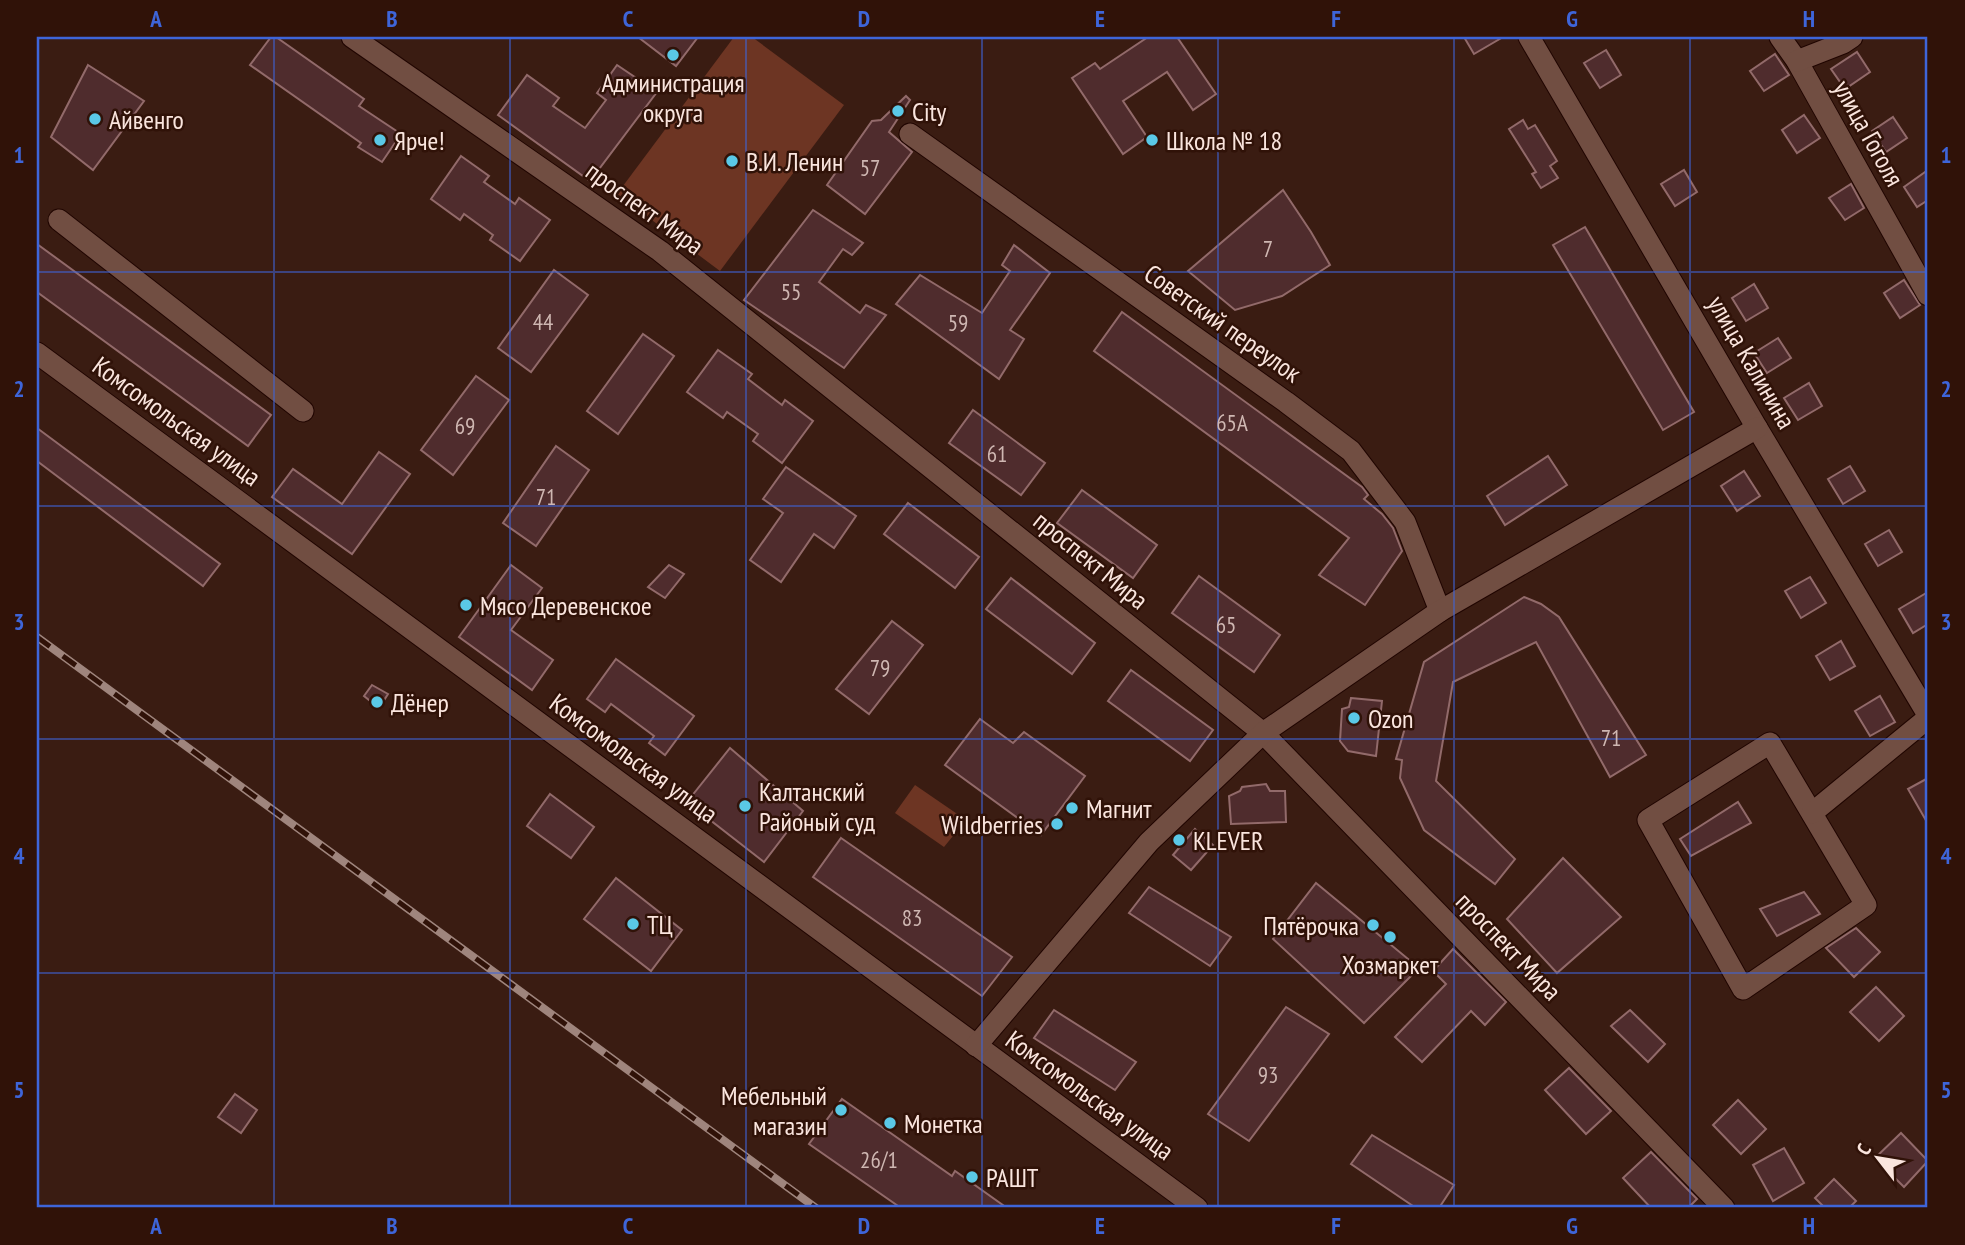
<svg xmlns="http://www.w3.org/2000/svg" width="1965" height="1245" viewBox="0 0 1965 1245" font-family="'PT Sans Narrow',sans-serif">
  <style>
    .green { fill: #6d3523 }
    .building { fill: #4f2c2d; stroke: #926a6a; stroke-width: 2 }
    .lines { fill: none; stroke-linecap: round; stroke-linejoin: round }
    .minor-casing { stroke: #200500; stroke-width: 23 }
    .minor { stroke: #714e42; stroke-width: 21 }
    .rail-casing { stroke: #9f857d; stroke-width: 8 }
    .rail { stroke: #301208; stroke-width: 5; stroke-dasharray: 16; stroke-linecap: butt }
    .grid { fill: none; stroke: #3e65d9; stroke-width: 2; stroke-opacity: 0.55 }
    .poi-dot { fill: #5ac8e6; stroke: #301208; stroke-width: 2.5 }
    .labels { text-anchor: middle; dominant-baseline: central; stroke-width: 5; stroke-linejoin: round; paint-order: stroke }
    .number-label { font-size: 23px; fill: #cfb7b2 }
    .poi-label { font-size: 26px; fill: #fae5de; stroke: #301208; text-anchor: start }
    .street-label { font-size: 26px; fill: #fae5de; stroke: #301208 }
    .neatline { fill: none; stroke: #3e65d9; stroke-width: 2.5 }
    .grid-label { font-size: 23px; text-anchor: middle; font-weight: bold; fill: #3e65d9 }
  </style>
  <rect width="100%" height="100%" fill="#3a1c12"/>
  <!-- green -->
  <g class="green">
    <path d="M 734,37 L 752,37 L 844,105 L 720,271 L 617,194 Z"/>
    <path d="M 915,785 L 966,820 L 944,847 L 895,813 Z"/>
  </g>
  <!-- building -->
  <g class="building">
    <path d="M 271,37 L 276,37 L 364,99 L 359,106 L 401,134 L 382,162 L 358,147 L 361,143 L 250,65 Z"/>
    <path d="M 638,37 L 698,37 L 676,66 Z"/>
    <path d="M 1148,37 L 1177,37 L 1216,94 L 1193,110 L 1167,72 L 1123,101 L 1147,137 L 1123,154 L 1072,78 L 1095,63 L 1100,69 Z"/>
    <path d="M 1464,37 L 1503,37 L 1474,54 Z"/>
    <path d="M 1606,50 L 1621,75 L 1600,88 L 1584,63 Z"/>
    <path d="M 1857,52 L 1870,72 L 1845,89 L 1831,69 Z"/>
    <path d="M 1775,54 L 1789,75 L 1764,91 L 1750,71 Z"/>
    <path d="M 88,65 L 144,101 L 93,170 L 51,137 Z"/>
    <path d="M 617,65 L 657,92 L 590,181 L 498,115 L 527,75 L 559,98 L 553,106 L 585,128 L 606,100 L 597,93 Z"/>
    <path d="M 906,96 L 910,100 L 889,132 L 912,152 L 865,214 L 827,185 L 872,121 L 881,120 Z"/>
    <path d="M 1804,115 L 1820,138 L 1797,153 L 1782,130 Z"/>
    <path d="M 1893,117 L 1907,138 L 1886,152 L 1872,131 Z"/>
    <path d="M 1523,120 L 1528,129 L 1535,125 L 1557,161 L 1550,166 L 1558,178 L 1541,188 L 1532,174 L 1536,172 L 1509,129 Z"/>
    <path d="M 461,156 L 489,176 L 484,182 L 515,204 L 519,198 L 550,220 L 520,261 L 490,240 L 493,235 L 464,214 L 460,220 L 431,199 Z"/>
    <path d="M 1684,170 L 1697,192 L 1675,206 L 1661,184 Z"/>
    <path d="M 1928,170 L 1928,200 L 1917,207 L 1904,187 Z"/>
    <path d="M 1851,184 L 1864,208 L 1845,220 L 1829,198 Z"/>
    <path d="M 1283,190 L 1311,232 L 1330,265 L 1282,296 L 1235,310 L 1188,271 Z"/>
    <path d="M 813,210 L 863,243 L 852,255 L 843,249 L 819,282 L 860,313 L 866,305 L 886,315 L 844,368 L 744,300 Z"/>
    <path d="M 1585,227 L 1694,412 L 1663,430 L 1553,245 Z"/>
    <path d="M 37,244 L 271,415 L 248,446 L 37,292 Z"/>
    <path d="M 1014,245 L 1050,273 L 1010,330 L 1024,339 L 999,379 L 896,304 L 920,275 L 982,313 L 1010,271 L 1002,265 Z"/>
    <path d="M 554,270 L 588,295 L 531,372 L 498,348 Z"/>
    <path d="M 1904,280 L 1920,305 L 1900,318 L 1884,293 Z"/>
    <path d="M 1754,284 L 1768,308 L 1746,321 L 1732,298 Z"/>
    <path d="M 1122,312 L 1362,487 L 1368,495 L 1364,499 L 1382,514 L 1393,528 L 1402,551 L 1365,605 L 1319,575 L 1349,538 L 1094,351 Z"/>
    <path d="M 643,334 L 674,356 L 618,434 L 587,411 Z"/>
    <path d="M 1778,338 L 1791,358 L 1767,373 L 1754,353 Z"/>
    <path d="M 718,350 L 752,374 L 748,379 L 782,405 L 785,400 L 813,421 L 782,463 L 753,441 L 758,434 L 727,412 L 723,418 L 687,392 Z"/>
    <path d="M 476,376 L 509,400 L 453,475 L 421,450 Z"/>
    <path d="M 1809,383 L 1822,406 L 1798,420 L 1784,398 Z"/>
    <path d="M 973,410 L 1045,463 L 1021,495 L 949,443 Z"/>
    <path d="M 37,428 L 220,564 L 203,586 L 37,461 Z"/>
    <path d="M 556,446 L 589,470 L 536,546 L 503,523 Z"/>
    <path d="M 379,452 L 410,474 L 352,554 L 272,497 L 293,469 L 342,504 Z"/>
    <path d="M 1548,456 L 1567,485 L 1505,525 L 1487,496 Z"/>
    <path d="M 1850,466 L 1865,491 L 1843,504 L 1828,479 Z"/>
    <path d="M 786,467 L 856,516 L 834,548 L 814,534 L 781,582 L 750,560 L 783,513 L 763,499 Z"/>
    <path d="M 1744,471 L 1760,496 L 1737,511 L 1721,486 Z"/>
    <path d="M 1082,490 L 1157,545 L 1133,578 L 1057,523 Z"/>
    <path d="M 908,503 L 979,557 L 955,588 L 884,534 Z"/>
    <path d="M 1889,530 L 1902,552 L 1878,566 L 1865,544 Z"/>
    <path d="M 511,565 L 542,588 L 511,630 L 553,660 L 532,690 L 459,637 Z"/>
    <path d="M 669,565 L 684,574 L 665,598 L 648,587 Z"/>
    <path d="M 1199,576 L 1280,635 L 1254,672 L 1172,613 Z"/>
    <path d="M 1810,577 L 1826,603 L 1801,618 L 1785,591 Z"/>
    <path d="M 1011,578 L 1095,643 L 1072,674 L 986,609 Z"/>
    <path d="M 1928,592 L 1928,624 L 1913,633 L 1899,609 Z"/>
    <path d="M 1524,597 L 1541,604 L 1559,617 L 1646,755 L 1610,777 L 1536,642 L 1453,682 L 1436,781 L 1515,859 L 1495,884 L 1424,830 L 1400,778 L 1402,760 L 1396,759 L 1424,662 Z"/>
    <path d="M 892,621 L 923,645 L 869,714 L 836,689 Z"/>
    <path d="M 1841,641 L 1855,666 L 1830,680 L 1816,656 Z"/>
    <path d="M 616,659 L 694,716 L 665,755 L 649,743 L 654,736 L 611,704 L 605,712 L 587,699 Z"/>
    <path d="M 1131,670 L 1213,730 L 1190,761 L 1108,701 Z"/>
    <path d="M 372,685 L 388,694 L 379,708 L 364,696 Z"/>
    <path d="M 1880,696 L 1895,722 L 1870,736 L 1855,711 Z"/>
    <path d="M 1351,698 L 1382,701 L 1376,756 L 1348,751 L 1340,741 L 1342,709 L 1349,707 Z"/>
    <path d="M 980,719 L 1013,743 L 1024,732 L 1085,776 L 1041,835 L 945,765 Z"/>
    <path d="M 730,748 L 803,811 L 764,862 L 687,802 Z"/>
    <path d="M 1928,778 L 1928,824 L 1908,789 Z"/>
    <path d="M 1266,784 L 1270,791 L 1285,791 L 1286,822 L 1231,824 L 1229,796 L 1240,791 L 1242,787 Z"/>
    <path d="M 550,794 L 594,827 L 571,858 L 527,826 Z"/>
    <path d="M 1738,802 L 1751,823 L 1691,856 L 1680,839 Z"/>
    <path d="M 1195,829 L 1213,845 L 1191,870 L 1173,855 Z"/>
    <path d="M 841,838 L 1012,957 L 982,996 L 813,877 Z"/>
    <path d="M 1563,858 L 1621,917 L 1557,973 L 1507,919 Z"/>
    <path d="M 616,878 L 682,930 L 651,971 L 584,919 Z"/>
    <path d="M 1316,883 L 1419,968 L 1364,1023 L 1273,939 Z"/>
    <path d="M 1149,887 L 1231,937 L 1210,966 L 1129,913 Z"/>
    <path d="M 1804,892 L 1820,914 L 1777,936 L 1760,909 Z"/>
    <path d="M 1856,928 L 1880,952 L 1854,977 L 1826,948 Z"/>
    <path d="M 1453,949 L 1506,1002 L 1485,1025 L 1471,1011 L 1422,1062 L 1395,1037 L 1446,984 L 1433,971 Z"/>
    <path d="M 1876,987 L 1904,1016 L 1879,1041 L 1850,1012 Z"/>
    <path d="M 1286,1007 L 1329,1034 L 1249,1141 L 1208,1114 Z"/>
    <path d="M 1054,1010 L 1136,1062 L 1115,1090 L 1034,1038 Z"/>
    <path d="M 1630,1010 L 1665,1044 L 1648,1062 L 1611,1026 Z"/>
    <path d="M 1569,1068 L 1611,1111 L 1586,1134 L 1545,1090 Z"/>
    <path d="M 235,1094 L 257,1110 L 241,1133 L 218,1117 Z"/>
    <path d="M 842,1099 L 952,1176 L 955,1171 L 1007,1208 L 901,1208 L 809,1144 Z"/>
    <path d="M 1738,1100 L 1766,1129 L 1741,1154 L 1713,1125 Z"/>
    <path d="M 1901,1133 L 1928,1161 L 1904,1187 L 1875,1158 Z"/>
    <path d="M 1372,1135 L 1454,1185 L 1439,1208 L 1416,1208 L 1351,1164 Z"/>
    <path d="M 1784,1148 L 1804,1183 L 1773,1201 L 1753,1165 Z"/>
    <path d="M 1651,1152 L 1697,1199 L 1688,1208 L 1651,1208 L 1623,1178 Z"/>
    <path d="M 1834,1179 L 1856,1201 L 1849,1208 L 1825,1208 L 1815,1198 Z"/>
  </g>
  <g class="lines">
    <defs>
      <g id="minor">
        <path d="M 352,37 L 660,251 L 1263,733 L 1724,1208"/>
        <path d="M 1529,37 L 1757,428 L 1928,715"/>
        <path d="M 1780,37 L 1797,61 L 1928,295"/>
        <path d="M 1797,61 L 1843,43 L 1852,37"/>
        <path d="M 910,134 L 1286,402 L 1351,451 L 1405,522 L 1440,611"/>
        <path d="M 59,220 L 303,411"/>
        <path d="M 37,353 L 1197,1208"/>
        <path d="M 1770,743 L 1866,905 L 1743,989 L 1648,820 Z"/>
        <path d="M 1812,813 L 1928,718"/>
        <path d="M 976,1046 L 1149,842 L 1263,733 L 1440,611 L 1757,428"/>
      </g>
    </defs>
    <!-- minor casing -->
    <use href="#minor" class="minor-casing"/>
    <!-- minor -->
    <use href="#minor" class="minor"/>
    <defs>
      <path id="rail" d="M 37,637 L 816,1208"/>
    </defs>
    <!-- rail casing -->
    <use href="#rail" class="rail-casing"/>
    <!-- rail -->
    <use href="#rail" class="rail"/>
  </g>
  <!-- grid -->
  <path class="grid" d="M 274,37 L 274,1208M 510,37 L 510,1208M 746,37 L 746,1208M 982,37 L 982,1208M 1218,37 L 1218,1208M 1454,37 L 1454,1208M 1690,37 L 1690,1208M 37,272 L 1928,272M 37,506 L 1928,506M 37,739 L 1928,739M 37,973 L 1928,973"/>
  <!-- markers -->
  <g class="poi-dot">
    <circle cx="673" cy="55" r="7"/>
    <circle cx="898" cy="111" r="7"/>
    <circle cx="95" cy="119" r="7"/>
    <circle cx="380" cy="140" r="7"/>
    <circle cx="1152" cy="140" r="7"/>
    <circle cx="732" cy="161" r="7"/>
    <circle cx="466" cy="605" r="7"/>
    <circle cx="377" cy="702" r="7"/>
    <circle cx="1354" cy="718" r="7"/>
    <circle cx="745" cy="806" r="7"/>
    <circle cx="1072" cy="808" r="7"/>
    <circle cx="1057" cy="824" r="7"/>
    <circle cx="1179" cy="840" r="7"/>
    <circle cx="633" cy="924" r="7"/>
    <circle cx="1373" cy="925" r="7"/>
    <circle cx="1390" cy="937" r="7"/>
    <circle cx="841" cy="1110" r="7"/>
    <circle cx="890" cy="1123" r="7"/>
    <circle cx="972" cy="1177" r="7"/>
  </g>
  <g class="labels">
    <!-- number labels -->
    <g class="number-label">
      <text x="870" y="167">57</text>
      <text x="1268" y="248">7</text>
      <text x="791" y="291">55</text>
      <text x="543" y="321">44</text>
      <text x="958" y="322">59</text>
      <text x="1232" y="422">65А</text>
      <text x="465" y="425">69</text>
      <text x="997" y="453">61</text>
      <text x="546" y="496">71</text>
      <text x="1226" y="624">65</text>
      <text x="880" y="667">79</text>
      <text x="1611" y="737">71</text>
      <text x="912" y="917">83</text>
      <text x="1268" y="1074">93</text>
      <text x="879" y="1159">26/1</text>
    </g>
    <!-- poi labels -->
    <g class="poi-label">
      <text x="673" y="82" text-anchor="middle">Администрация<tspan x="673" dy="30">округа</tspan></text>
      <text x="912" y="111">City</text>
      <text x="109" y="119">Айвенго</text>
      <text x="394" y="140">Ярче!</text>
      <text x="1166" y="140">Школа № 18</text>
      <text x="746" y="161">В.И. Ленин</text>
      <text x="480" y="605">Мясо Деревенское</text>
      <text x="391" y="702">Дёнер</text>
      <text x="1368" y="718">Ozon</text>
      <text x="759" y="791">Калтанский<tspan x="759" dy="30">Районый суд</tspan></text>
      <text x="1086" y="808">Магнит</text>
      <text x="1043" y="824" text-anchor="end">Wildberries</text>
      <text x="1193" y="840">KLEVER</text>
      <text x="647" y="924">ТЦ</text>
      <text x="1359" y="925" text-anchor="end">Пятёрочка</text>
      <text x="1390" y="964" text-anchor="middle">Хозмаркет</text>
      <text x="827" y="1095" text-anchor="end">Мебельный<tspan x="827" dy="30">магазин</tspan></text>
      <text x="904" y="1123">Монетка</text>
      <text x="986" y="1177">РАШТ</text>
    </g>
    <!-- street labels -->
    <g class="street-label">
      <text transform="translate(1869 133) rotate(61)">улица Гоголя</text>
      <text transform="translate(645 208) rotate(36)">проспект Мира</text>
      <text transform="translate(1223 323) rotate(35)">Советский переулок</text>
      <text transform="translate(1752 362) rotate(60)">улица Калинина</text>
      <text transform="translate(177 421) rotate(36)">Комсомольская улица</text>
      <text transform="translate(1091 560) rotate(39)">проспект Мира</text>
      <text transform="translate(634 758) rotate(36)">Комсомольская улица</text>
      <text transform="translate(1509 946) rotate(46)">проспект Мира</text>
      <text transform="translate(1090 1095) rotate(36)">Комсомольская улица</text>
    </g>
  </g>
  <!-- border -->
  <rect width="1965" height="1245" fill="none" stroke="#301208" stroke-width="77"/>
  <!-- north arrow -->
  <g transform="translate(1878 1158) rotate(301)" stroke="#301208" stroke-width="5" paint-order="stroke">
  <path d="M0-5L12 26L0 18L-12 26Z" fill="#fae5de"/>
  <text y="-10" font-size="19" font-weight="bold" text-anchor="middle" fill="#fae5de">С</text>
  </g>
  <rect x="38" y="38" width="1888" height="1168" class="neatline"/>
  <g class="grid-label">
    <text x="156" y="27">A</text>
    <text x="392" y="27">B</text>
    <text x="628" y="27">C</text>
    <text x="864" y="27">D</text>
    <text x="1100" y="27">E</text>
    <text x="1336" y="27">F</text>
    <text x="1572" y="27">G</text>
    <text x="1809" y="27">H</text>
    <text x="19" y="163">1</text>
    <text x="1946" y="163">1</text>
    <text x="19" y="397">2</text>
    <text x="1946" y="397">2</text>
    <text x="19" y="630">3</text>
    <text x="1946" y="630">3</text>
    <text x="19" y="864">4</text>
    <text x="1946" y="864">4</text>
    <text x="19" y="1098">5</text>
    <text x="1946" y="1098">5</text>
    <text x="156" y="1234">A</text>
    <text x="392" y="1234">B</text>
    <text x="628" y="1234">C</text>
    <text x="864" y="1234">D</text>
    <text x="1100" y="1234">E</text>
    <text x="1336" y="1234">F</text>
    <text x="1572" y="1234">G</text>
    <text x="1809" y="1234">H</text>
  </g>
</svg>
